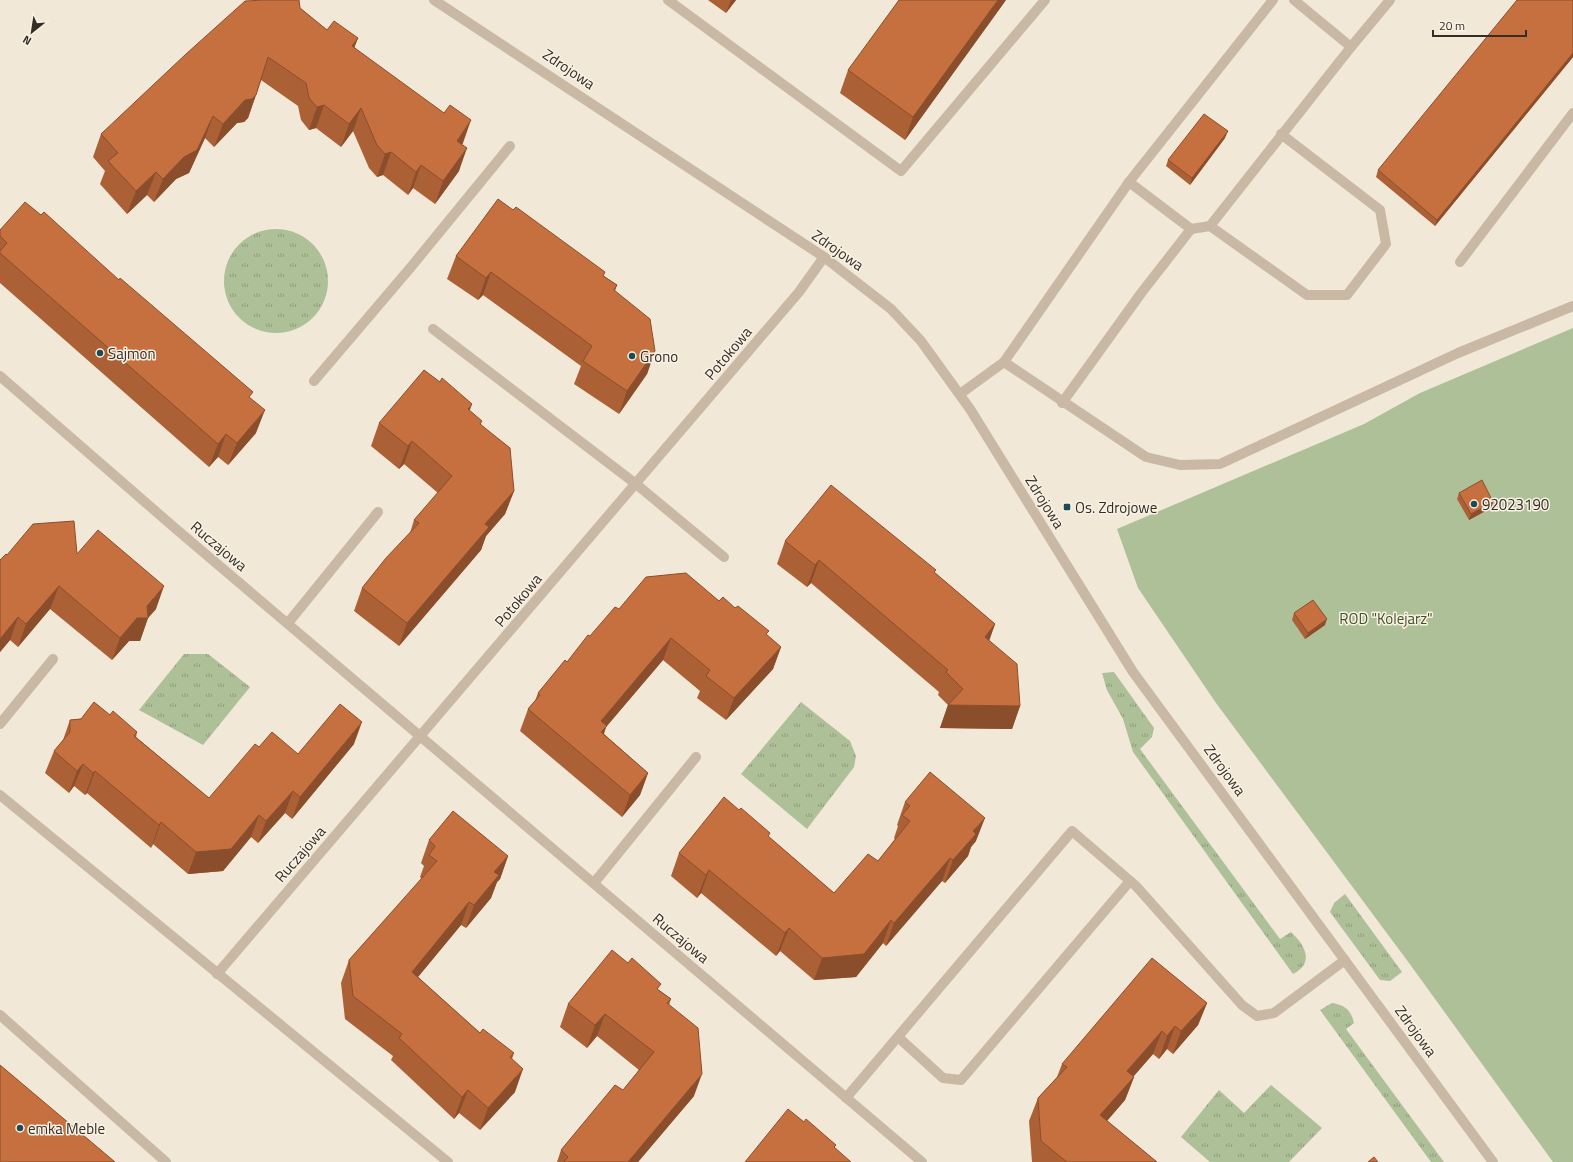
<svg xmlns="http://www.w3.org/2000/svg" width="1573" height="1162" viewBox="0 0 1573 1162" font-family="'Titillium Web',sans-serif">
  <style>
    .grass { fill: url(#grass-tufts) }
    .garden { fill: #aec098 }
    .lines { fill: none; stroke-linecap: round; stroke-linejoin: round }
    .minor { stroke: #c9b9a4; stroke-width: 10 }
    .wall { fill: #ab6036 }
    .shaded-wall { fill: #8b4e2c }
    .building { fill: #c7703f; stroke: #8b4e2c }
    .poi-dot { fill: #1b4b56; stroke: #f9f2e4; stroke-width: 1.5 }
    .labels { text-anchor: middle; dominant-baseline: central; stroke-width: 3; stroke-linejoin: round; paint-order: stroke }
    .street-label { font-size: 15px; fill: #342c26; stroke: #f9f2e4 }
    .poi-label { font-size: 15px; fill: #342c26; stroke: #f9f2e4; text-anchor: start }
    .park-label { font-size: 15px; fill: #3f5229; stroke: #f9f2e4 }
  </style>
  <defs>
    <pattern id="grass-tufts" width="24" height="20" patternUnits="userSpaceOnUse"><rect width="24" height="20" fill="#aec098"/><path d="M3 7l-1-3M5 7V3M7 7l1-3M15 17l-1-3M17 17v-4M19 17l1-3" fill="none" stroke="#8e9c7c"/></pattern>
  </defs>
  <rect width="100%" height="100%" fill="#f1e8d8"/>
  <!-- grass -->
  <g class="grass">
    <circle cx="276" cy="281" r="52"/>
    <path d="M 184,654 L 208,654 L 250,687 L 203,745 L 139,710 Z"/>
    <path d="M 1114,672 L 1154,728 L 1152,737 L 1140,749 L 1280,939 L 1291,932 C 1305,945 1315,963 1293,974 L 1133,752 L 1123,719 L 1107,690 L 1102,673 Z"/>
    <path d="M 801,702 L 850,741 L 856,756 L 854,767 L 807,829 L 741,774 Z"/>
    <path d="M 1345,894 L 1402,972 L 1390,981 L 1380,980 L 1330,912 L 1334,903 Z"/>
    <path d="M 1332,1003 C 1345,1005 1351,1010 1354,1023 L 1346,1029 L 1444,1162 L 1431,1162 L 1320,1010 Z"/>
    <path d="M 1271,1085 L 1322,1128 L 1289,1162 L 1210,1162 L 1181,1137 L 1219,1090 L 1244,1113 Z"/>
  </g>
  <!-- garden -->
  <path class="garden" d="M 1573,328 L 1573,1162 L 1553,1162 L 1409,963 L 1216,703 L 1138,588 L 1117,529 L 1364,424 L 1420,393 Z"/>
  <g class="lines">
    <!-- minor -->
    <g class="minor">
      <path d="M 434,0 L 824,257 L 891,309 L 921,341 L 970,409 L 1133,672 L 1493,1162"/>
      <path d="M 668,0 L 901,171 L 1045,0"/>
      <path d="M 1294,0 L 1351,47"/>
      <path d="M 1210,226 L 1307,295 L 1347,295 L 1386,244 L 1380,210 L 1281,134"/>
      <path d="M 1191,229 L 1210,226 L 1351,47 L 1390,0"/>
      <path d="M 1460,262 L 1573,113"/>
      <path d="M 433,329 L 636,484 L 724,557"/>
      <path d="M 1004,362 L 1129,182 L 1273,0"/>
      <path d="M 0,376 L 176,529 L 922,1162"/>
      <path d="M 314,381 L 411,267 L 510,146"/>
      <path d="M 960,394 L 1004,362 L 1146,457 L 1180,465 L 1220,464 L 1458,353 L 1573,306"/>
      <path d="M 1062,403 L 1142,292 L 1191,229 L 1129,182"/>
      <path d="M 288,623 L 378,512"/>
      <path d="M 0,724 L 53,659"/>
      <path d="M 0,795 L 448,1162"/>
      <path d="M 594,883 L 696,757"/>
      <path d="M 217,974 L 799,292 L 824,257"/>
      <path d="M 0,1015 L 166,1162"/>
      <path d="M 898,1037 L 943,1078 L 961,1080 L 1130,881"/>
      <path d="M 846,1098 L 1072,831 L 1136,886 L 1242,1005 L 1257,1016 L 1274,1013 L 1345,960"/>
    </g>
  </g>
  <!-- wall -->
  <g class="wall">
    <path d="M 708,0 L 736,0 L 726,13 Z"/>
    <path d="M 1006,0 L 905,140 L 840,93 L 848,70 Z"/>
    <path d="M 1573,0 L 1573,57 L 1435,226 L 1376,177 L 1378,170 Z"/>
    <path d="M 300,8 L 327,30 L 358,38 L 354,48 L 463,143 L 462,144 L 459,171 L 435,204 L 413,188 L 408,195 L 383,175 L 377,177 L 369,168 L 353,131 L 341,147 L 316,128 L 309,130 L 301,120 L 298,106 L 261,80 L 248,118 L 244,122 L 237,123 L 214,147 L 205,138 L 189,173 L 176,179 L 154,202 L 147,195 L 127,214 L 100,184 L 105,171 L 93,157 L 101,134 Z"/>
    <path d="M 1225,138 L 1190,185 L 1166,166 L 1168,160 Z"/>
    <path d="M 0,230 L 250,398 L 256,433 L 228,465 L 218,457 L 209,467 L 0,283 Z"/>
    <path d="M 456,256 L 604,276 L 617,285 L 615,291 L 655,351 L 647,374 L 619,414 L 574,384 L 581,366 L 483,295 L 478,300 L 447,279 Z"/>
    <path d="M 470,411 L 481,424 L 514,491 L 505,514 L 486,536 L 481,550 L 399,646 L 354,611 L 362,588 L 410,533 L 414,520 L 438,493 L 404,464 L 399,469 L 371,446 L 379,423 Z"/>
    <path d="M 1459,493 L 1493,502 L 1491,508 L 1469,520 L 1457,499 Z"/>
    <path d="M 785,541 L 935,573 L 995,624 L 989,640 L 1020,706 L 1012,729 L 940,728 L 948,705 L 938,695 L 939,692 L 811,583 L 807,587 L 777,564 Z"/>
    <path d="M 77,554 L 156,609 L 148,618 L 140,641 L 129,641 L 112,660 L 50,609 L 18,647 L 10,640 L 0,652 L 0,560 L 7,555 Z"/>
    <path d="M 735,608 L 781,647 L 773,669 L 726,720 L 697,698 L 700,691 L 663,660 L 606,727 L 604,734 L 648,773 L 640,795 L 622,817 L 520,731 L 528,709 L 535,701 L 538,693 L 567,662 L 590,636 L 619,609 Z"/>
    <path d="M 1294,613 L 1325,625 L 1305,639 L 1292,620 Z"/>
    <path d="M 110,715 L 137,732 L 136,737 L 209,798 L 259,747 L 298,754 L 354,744 L 292,819 L 285,813 L 258,843 L 251,837 L 223,871 L 188,874 L 153,844 L 151,848 L 87,793 L 85,795 L 74,786 L 69,793 L 45,773 L 54,751 L 63,740 L 70,720 Z"/>
    <path d="M 905,802 L 976,841 L 971,847 L 968,856 L 945,883 L 942,881 L 886,946 L 883,943 L 856,977 L 814,980 L 780,951 L 776,956 L 701,893 L 697,898 L 671,876 L 679,853 L 769,837 L 834,893 L 878,861 L 895,839 L 894,838 L 898,826 L 897,825 Z"/>
    <path d="M 429,840 L 508,856 L 500,879 L 497,882 L 491,898 L 466,928 L 461,925 L 418,977 L 480,1033 L 514,1053 L 512,1059 L 515,1092 L 480,1130 L 459,1113 L 454,1119 L 391,1060 L 393,1056 L 345,1019 L 341,983 L 349,960 L 422,879 L 420,877 L 424,866 L 421,863 Z"/>
    <path d="M 659,990 L 671,999 L 669,1005 L 694,1096 L 638,1162 L 557,1162 L 561,1150 L 623,1090 L 639,1070 L 597,1036 L 587,1048 L 560,1027 L 568,1004 Z"/>
    <path d="M 1207,1003 L 1198,1025 L 1173,1054 L 1167,1049 L 1159,1059 L 1153,1054 L 1133,1077 L 1134,1077 L 1125,1100 L 1107,1121 L 1157,1162 L 1032,1162 L 1029,1121 L 1038,1098 L 1057,1077 L 1062,1064 Z"/>
  </g>
  <!-- shaded-wall -->
  <g class="shaded-wall">
    <path d="M 731,0 L 736,0 L 726,13 Z"/>
    <path d="M 998,0 L 1006,0 L 905,140 L 913,117 Z"/>
    <path d="M 358,38 L 349,61 L 352,46 Z"/>
    <path d="M 1573,53 L 1573,57 L 1435,226 L 1437,220 Z"/>
    <path d="M 256,95 L 248,118 L 244,122 L 237,123 L 214,147 L 223,124 L 245,100 Z"/>
    <path d="M 324,105 L 316,128 L 309,130 L 317,107 Z"/>
    <path d="M 361,108 L 353,131 L 341,147 L 349,124 Z"/>
    <path d="M 213,116 L 205,138 L 189,173 L 176,179 L 154,202 L 163,179 Z"/>
    <path d="M 471,120 L 463,143 L 449,164 L 457,141 Z"/>
    <path d="M 1228,131 L 1225,138 L 1190,185 L 1192,178 Z"/>
    <path d="M 467,148 L 459,171 L 435,204 L 443,181 Z"/>
    <path d="M 391,152 L 383,175 L 377,177 L 385,154 Z"/>
    <path d="M 421,165 L 413,188 L 408,195 L 416,172 Z"/>
    <path d="M 156,172 L 147,195 L 127,214 L 136,191 Z"/>
    <path d="M 491,272 L 483,295 L 478,300 L 486,278 Z"/>
    <path d="M 655,351 L 647,374 L 619,414 L 627,391 Z"/>
    <path d="M 472,404 L 464,427 L 468,409 Z"/>
    <path d="M 265,410 L 256,433 L 228,465 L 237,443 Z"/>
    <path d="M 226,434 L 218,457 L 209,467 L 218,444 Z"/>
    <path d="M 412,441 L 404,464 L 399,469 L 408,446 Z"/>
    <path d="M 514,491 L 505,514 L 486,536 L 481,550 L 399,646 L 407,623 L 485,524 Z"/>
    <path d="M 1493,502 L 1491,508 L 1469,520 L 1471,514 Z"/>
    <path d="M 819,560 L 811,583 L 807,587 L 815,565 Z"/>
    <path d="M 59,586 L 50,609 L 18,647 L 26,624 Z"/>
    <path d="M 164,586 L 156,609 L 148,618 L 140,641 L 129,641 L 112,660 L 120,638 Z"/>
    <path d="M 18,617 L 10,640 L 0,652 L 0,639 Z"/>
    <path d="M 1327,619 L 1325,625 L 1305,639 L 1308,633 Z"/>
    <path d="M 995,624 L 987,647 L 985,637 Z"/>
    <path d="M 671,638 L 663,660 L 606,727 L 599,748 L 601,721 Z"/>
    <path d="M 781,647 L 773,669 L 726,720 L 734,698 Z"/>
    <path d="M 948,705 L 1020,706 L 1012,729 L 940,728 Z"/>
    <path d="M 362,722 L 354,744 L 292,819 L 300,797 Z"/>
    <path d="M 83,764 L 74,786 L 69,793 L 77,771 Z"/>
    <path d="M 95,771 L 87,793 L 85,795 L 93,773 Z"/>
    <path d="M 648,773 L 640,795 L 622,817 L 630,795 Z"/>
    <path d="M 293,791 L 285,813 L 258,843 L 266,821 Z"/>
    <path d="M 259,815 L 251,837 L 223,871 L 188,874 L 196,852 Z"/>
    <path d="M 985,818 L 976,841 L 971,847 L 968,856 L 945,883 L 953,860 L 973,831 Z"/>
    <path d="M 161,822 L 153,844 L 151,848 L 159,825 Z"/>
    <path d="M 508,856 L 500,879 L 497,882 L 491,898 L 466,928 L 474,905 L 494,872 Z"/>
    <path d="M 950,858 L 942,881 L 886,946 L 894,923 Z"/>
    <path d="M 709,870 L 701,893 L 697,898 L 706,875 Z"/>
    <path d="M 469,902 L 461,925 L 403,995 L 412,972 Z"/>
    <path d="M 891,920 L 883,943 L 856,977 L 814,980 L 822,958 Z"/>
    <path d="M 789,928 L 780,951 L 776,956 L 785,933 Z"/>
    <path d="M 1207,1003 L 1198,1025 L 1173,1054 L 1181,1031 Z"/>
    <path d="M 605,1014 L 597,1036 L 587,1048 L 595,1025 Z"/>
    <path d="M 1175,1026 L 1167,1049 L 1159,1059 L 1167,1036 Z"/>
    <path d="M 1162,1031 L 1153,1054 L 1118,1094 L 1127,1071 Z"/>
    <path d="M 523,1069 L 515,1092 L 480,1130 L 488,1108 Z"/>
    <path d="M 702,1074 L 694,1096 L 638,1162 L 628,1162 Z"/>
    <path d="M 1134,1077 L 1125,1100 L 1092,1138 L 1100,1115 Z"/>
    <path d="M 468,1090 L 459,1113 L 454,1119 L 462,1097 Z"/>
  </g>
  <!-- building -->
  <g class="building">
    <path d="M 265,0 L 299,0 L 300,8 L 327,30 L 334,21 L 358,38 L 352,46 L 444,113 L 450,105 L 471,120 L 457,141 L 467,148 L 443,181 L 421,165 L 416,172 L 391,152 L 385,154 L 377,145 L 361,108 L 349,124 L 324,105 L 317,107 L 309,98 L 306,83 L 268,57 L 256,95 L 252,99 L 245,100 L 223,124 L 213,116 L 197,150 L 184,157 L 163,179 L 156,172 L 136,191 L 108,161 L 118,153 L 101,134 L 186,54 L 245,1 Z"/>
    <path d="M 899,0 L 998,0 L 913,117 L 848,70 Z"/>
    <path d="M 1517,0 L 1573,0 L 1573,53 L 1437,220 L 1378,170 Z"/>
    <path d="M 1204,114 L 1228,131 L 1192,178 L 1168,160 Z"/>
    <path d="M 498,199 L 513,210 L 516,207 L 605,272 L 603,276 L 617,285 L 614,290 L 650,319 L 655,351 L 627,391 L 583,361 L 592,346 L 491,272 L 486,278 L 456,256 Z"/>
    <path d="M 25,202 L 41,215 L 44,212 L 119,280 L 120,278 L 253,392 L 249,397 L 265,410 L 237,443 L 226,434 L 218,444 L 0,253 L 0,251 L 7,243 L 0,236 L 0,230 Z"/>
    <path d="M 424,370 L 440,382 L 442,378 L 472,404 L 468,409 L 482,421 L 480,424 L 510,448 L 514,491 L 485,524 L 489,527 L 407,623 L 362,588 L 386,558 L 419,523 L 414,520 L 452,476 L 412,441 L 408,446 L 379,423 Z"/>
    <path d="M 1482,480 L 1493,502 L 1471,514 L 1459,493 Z"/>
    <path d="M 831,485 L 936,570 L 934,572 L 995,624 L 985,637 L 1017,664 L 1020,706 L 948,705 L 963,689 L 946,672 L 948,670 L 819,560 L 815,565 L 785,541 Z"/>
    <path d="M 74,521 L 77,554 L 98,530 L 164,586 L 147,606 L 148,618 L 137,618 L 120,638 L 59,586 L 26,624 L 18,617 L 0,639 L 0,560 L 6,554 L 7,555 L 33,524 Z"/>
    <path d="M 686,573 L 719,601 L 723,597 L 735,608 L 738,606 L 769,631 L 766,634 L 781,647 L 734,698 L 706,676 L 710,670 L 671,638 L 601,721 L 607,726 L 601,732 L 648,773 L 630,795 L 528,709 L 540,695 L 538,693 L 565,660 L 567,662 L 588,635 L 590,636 L 615,607 L 619,609 L 646,577 Z"/>
    <path d="M 1313,600 L 1327,619 L 1308,633 L 1294,613 Z"/>
    <path d="M 94,702 L 110,715 L 113,711 L 137,732 L 134,736 L 209,798 L 255,744 L 259,747 L 272,732 L 298,754 L 340,704 L 362,722 L 300,797 L 293,791 L 266,821 L 259,815 L 231,849 L 196,852 L 161,822 L 159,825 L 95,771 L 93,773 L 83,764 L 77,771 L 54,751 L 70,732 L 70,720 L 81,719 Z"/>
    <path d="M 930,772 L 985,818 L 973,831 L 976,834 L 953,860 L 950,858 L 894,923 L 891,920 L 864,954 L 822,958 L 789,928 L 785,933 L 709,870 L 706,875 L 679,853 L 724,797 L 739,810 L 741,808 L 770,833 L 768,836 L 834,893 L 868,854 L 878,861 L 910,821 L 902,815 L 910,806 L 905,802 Z"/>
    <path d="M 453,811 L 508,856 L 494,872 L 499,875 L 474,905 L 469,902 L 412,972 L 480,1033 L 483,1029 L 514,1053 L 510,1057 L 523,1069 L 488,1108 L 468,1090 L 462,1097 L 399,1038 L 402,1034 L 353,996 L 349,960 L 437,861 L 429,855 L 435,846 L 429,840 Z"/>
    <path d="M 612,950 L 628,963 L 632,958 L 661,984 L 657,989 L 671,999 L 667,1003 L 698,1028 L 702,1074 L 628,1162 L 564,1162 L 568,1157 L 561,1150 L 615,1085 L 623,1090 L 654,1052 L 605,1014 L 595,1025 L 568,1004 Z"/>
    <path d="M 1152,958 L 1207,1003 L 1181,1031 L 1175,1026 L 1167,1036 L 1162,1031 L 1127,1071 L 1134,1077 L 1100,1115 L 1157,1162 L 1067,1162 L 1041,1141 L 1038,1098 L 1067,1067 L 1062,1064 Z"/>
    <path d="M 0,1065 L 115,1162 L 0,1162 Z"/>
    <path d="M 788,1109 L 804,1122 L 806,1119 L 836,1145 L 834,1147 L 851,1162 L 745,1162 Z"/>
    <path d="M 1374,1157 L 1378,1162 L 1368,1162 Z"/>
  </g>
  <!-- markers -->
  <g class="poi-dot">
    <circle cx="100" cy="353" r="4"/>
    <circle cx="632" cy="356" r="4"/>
    <circle cx="1474" cy="504" r="4"/>
    <rect x="1063" y="503" width="8" height="8" rx="2"/>
    <circle cx="20" cy="1128" r="4"/>
  </g>
  <g class="labels">
    <!-- street labels -->
    <g class="street-label">
      <text transform="translate(569 69) rotate(34)">Zdrojowa</text>
      <text transform="translate(838 250) rotate(35)">Zdrojowa</text>
      <text transform="translate(728 353) rotate(-50)">Potokowa</text>
      <text transform="translate(1045 502) rotate(58)">Zdrojowa</text>
      <text transform="translate(219 546) rotate(40)">Ruczajowa</text>
      <text transform="translate(518 600) rotate(-50)">Potokowa</text>
      <text transform="translate(1225 770) rotate(54)">Zdrojowa</text>
      <text transform="translate(300 854) rotate(-49)">Ruczajowa</text>
      <text transform="translate(681 938) rotate(40)">Ruczajowa</text>
      <text transform="translate(1416 1031) rotate(54)">Zdrojowa</text>
    </g>
    <!-- poi labels -->
    <g class="poi-label">
      <text x="108" y="353">Sajmon</text>
      <text x="640" y="356">Grono</text>
      <text x="1482" y="504">92023190</text>
      <text x="1075" y="507">Os. Zdrojowe</text>
      <text x="28" y="1128">emka Meble</text>
    </g>
    <!-- park labels -->
    <g class="park-label">
      <text x="1386" y="618">ROD "Kolejarz"</text>
    </g>
  </g>
  <!-- north arrow -->
  <g transform="translate(32 32) rotate(210)" stroke="#f9f2e4" stroke-width="3" paint-order="stroke">
  <path d="M0-3L7 15L0 10L-7 15Z" fill="#342c26"/>
  <text y="-6" font-size="11" font-weight="bold" text-anchor="middle" fill="#342c26">N</text>
  </g>
  <!-- scale -->
  <path d="M1433 30v6h93v-6" fill="none" stroke="#342c26" stroke-width="2"/>
  <text x="1439" y="30" font-size="12" fill="#342c26" stroke="#f9f2e4" stroke-width="3" paint-order="stroke">20 m</text>
</svg>
